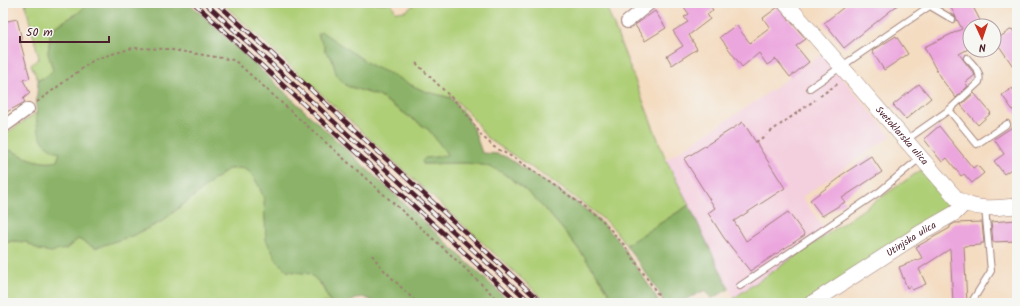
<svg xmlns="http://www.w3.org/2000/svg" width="1020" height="306" viewBox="0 0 1020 306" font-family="Kalam,sans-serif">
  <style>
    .built { fill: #f4cfde }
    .green { fill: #afcf77; stroke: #7c7751 }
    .forest { fill: #8bb268; stroke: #6a684a }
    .building { fill: #eca6de }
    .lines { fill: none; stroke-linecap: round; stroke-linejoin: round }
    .service-casing { stroke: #9f7e76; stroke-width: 8 }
    .minor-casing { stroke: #9f7e76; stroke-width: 14 }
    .tertiary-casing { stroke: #9f7e76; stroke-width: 16 }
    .path { stroke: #9f7e76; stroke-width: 2; stroke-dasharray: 3 3; stroke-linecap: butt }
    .service { stroke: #fff; stroke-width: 6 }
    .minor { stroke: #fff; stroke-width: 12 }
    .tertiary { stroke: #fff; stroke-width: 15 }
    .rail-casing { stroke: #4a1f2b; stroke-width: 4.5 }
    .rail { stroke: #f6f6f2; stroke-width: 3; stroke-dasharray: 9; stroke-linecap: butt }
    .labels { text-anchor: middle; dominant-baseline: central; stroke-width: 3; stroke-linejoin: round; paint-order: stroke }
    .street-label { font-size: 10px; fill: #4a1f2b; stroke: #f6f6f2 }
  </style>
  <rect width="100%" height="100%" fill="#f6f6f2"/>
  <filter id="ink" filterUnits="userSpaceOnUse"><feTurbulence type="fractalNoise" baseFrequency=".025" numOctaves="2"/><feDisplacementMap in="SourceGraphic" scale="8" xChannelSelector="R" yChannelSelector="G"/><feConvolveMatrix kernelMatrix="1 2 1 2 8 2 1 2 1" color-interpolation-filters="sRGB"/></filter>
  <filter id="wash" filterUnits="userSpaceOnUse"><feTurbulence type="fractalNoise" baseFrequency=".012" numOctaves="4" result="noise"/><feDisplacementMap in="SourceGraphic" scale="16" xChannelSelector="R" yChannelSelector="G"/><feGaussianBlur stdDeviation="0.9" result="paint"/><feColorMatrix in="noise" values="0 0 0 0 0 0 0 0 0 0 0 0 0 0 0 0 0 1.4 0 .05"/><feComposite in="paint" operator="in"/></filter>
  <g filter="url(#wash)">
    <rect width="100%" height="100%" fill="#f4dcc1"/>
    <!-- built -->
    <path class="built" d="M 822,54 L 891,136 L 802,197 L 828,234 L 734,298 L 666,160 L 759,99 Z"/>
    <!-- green -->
    <g class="green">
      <path d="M 25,3 L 88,3 L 78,13 L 51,29 L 48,53 L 53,70 L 46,77 L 38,80 L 31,65 L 39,58 Z"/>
      <path d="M 222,3 L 391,3 L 396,12 L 406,11 L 416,3 L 605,3 L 666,160 L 689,205 L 626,245 L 614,229 L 596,213 L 555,183 L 487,138 L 472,117 L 451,95 L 451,98 L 424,91 L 409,84 L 391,74 L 372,66 L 356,55 L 318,34 L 324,46 L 325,51 L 332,59 L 337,76 L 347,86 L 379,96 L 429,130 L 445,151 L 447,155 L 423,164 C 446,164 472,160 493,168 C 534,185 593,265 615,303 L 548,303 Z"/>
      <path d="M 36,113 L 38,130 L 60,153 L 57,161 C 42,166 23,156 10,150 L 3,152 L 3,136 Z"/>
      <path d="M 242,168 L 251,172 L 259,186 L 264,199 L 265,220 L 287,271 C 293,272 303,271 309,273 C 320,278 325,295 332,303 L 3,303 L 3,244 L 12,241 L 26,242 L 39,250 L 66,249 L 78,239 L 95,247 L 134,235 L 161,222 L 228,169 Z"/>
      <path d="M 921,170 L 947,200 L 948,205 L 945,211 L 804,303 L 736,303 L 734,298 Z"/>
    </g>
    <!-- forest -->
    <g class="forest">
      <path d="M 88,3 L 189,3 L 511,303 L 375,303 C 358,292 361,300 345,303 C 341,304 336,303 332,303 L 328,298 L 322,285 L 310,274 L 287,271 L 277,261 L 266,240 L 264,199 L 259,186 L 250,172 L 242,168 L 228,169 L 161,222 L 134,235 L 95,248 L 78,239 L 66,249 L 51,252 L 39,250 L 26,242 L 12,241 L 3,244 L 3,152 L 10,150 C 23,156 42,166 57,161 L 60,153 C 56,151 49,148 46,145 C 32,131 37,99 38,80 L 46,77 L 53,70 L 48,53 L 51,29 L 78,13 Z"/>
      <path d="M 322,32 L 372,66 L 391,74 L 409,84 L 424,91 L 451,98 L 467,117 L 475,133 L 482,153 L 497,154 L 506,157 L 569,197 L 596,217 L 618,240 L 654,293 L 659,303 L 615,303 C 593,264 534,185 493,168 C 472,160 446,164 423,164 L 422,161 L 425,158 L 445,156 L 447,155 L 445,151 L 429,130 L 379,96 L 347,86 L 337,76 L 332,59 L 325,51 L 324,46 L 317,34 Z"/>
      <path d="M 689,205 L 729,289 L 711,299 L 706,290 L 678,303 L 664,303 L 659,292 L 626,245 Z"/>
    </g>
    <g id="blocks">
      <!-- building -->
      <g class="building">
        <path d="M 681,3 L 708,3 L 713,10 L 707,14 L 710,19 L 689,35 L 697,49 L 672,65 L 667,56 L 683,46 L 673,31 L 688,22 L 684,17 L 689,14 Z"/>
        <path d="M 849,3 L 900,3 L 844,48 L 824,23 Z"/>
        <path d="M 957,3 L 971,3 L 983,26 L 970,26 L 970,48 L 959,54 L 975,75 L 965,83 L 968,86 L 956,98 L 940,77 L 924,47 L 962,29 L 950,6 Z"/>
        <path d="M 778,7 L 806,39 L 796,46 L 809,62 L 790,77 L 776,59 L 767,65 L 759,53 L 742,67 L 720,37 L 736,25 L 750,43 L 770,28 L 763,18 Z"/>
        <path d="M 655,11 L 666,28 L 645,41 L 635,25 Z"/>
        <path d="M 17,19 L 22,40 L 20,41 L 30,78 L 23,80 L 30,93 L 23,99 L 25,102 L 3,114 L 3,22 Z"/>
        <path d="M 1012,29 L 1017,36 L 1017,72 L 995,40 Z"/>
        <path d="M 896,36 L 908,54 L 884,70 L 872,51 Z"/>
        <path d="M 919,84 L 931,98 L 906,119 L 893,105 Z"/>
        <path d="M 1012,88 L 1017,95 L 1017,116 L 1002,95 Z"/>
        <path d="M 974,93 L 991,113 L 978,125 L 961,105 Z"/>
        <path d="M 743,122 L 785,188 L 734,221 L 746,241 L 788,212 L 805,235 L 750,271 L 724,238 L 708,213 L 715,208 L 684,159 Z"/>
        <path d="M 1017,124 L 1017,165 L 1004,174 L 994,161 L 1004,154 L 994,139 Z"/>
        <path d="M 939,126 L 973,168 L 977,165 L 984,173 L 972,183 L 964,174 L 961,176 L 947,158 L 942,162 L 924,139 Z"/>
        <path d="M 871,156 L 882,172 L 842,198 L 845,202 L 822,216 L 810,200 L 841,177 L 840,176 Z"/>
        <path d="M 1016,220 L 1017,241 L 993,242 L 991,222 Z"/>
        <path d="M 982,222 L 984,243 L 981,243 L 981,245 L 964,246 L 967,303 L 953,303 L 950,249 L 919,269 L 926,284 L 912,290 L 910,286 L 907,288 L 899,267 L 922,258 L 916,247 L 950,228 L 950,226 L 955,223 Z"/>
      </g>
    </g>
  </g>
  <g filter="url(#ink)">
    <use href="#blocks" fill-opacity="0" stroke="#9f7e76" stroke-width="1"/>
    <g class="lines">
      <defs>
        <g id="service">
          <path d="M 930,6 L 952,19"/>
          <path d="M 810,88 L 934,3"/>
          <path d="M 949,110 L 979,82 C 982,72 973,65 967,58"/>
          <path d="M 906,140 L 949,110 L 977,144 L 1007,124"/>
          <path d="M 740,286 L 879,192 L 921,157"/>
          <path d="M 971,303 L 991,271 L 985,208"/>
        </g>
        <g id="minor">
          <path d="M 627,22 L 650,3"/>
          <path d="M 3,127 L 28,109"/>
        </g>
        <g id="tertiary">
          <path id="s1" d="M 786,3 L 957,199 C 977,211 994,208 1017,206"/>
          <path id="s2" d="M 812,303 L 920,233 L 955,213 L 964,204"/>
        </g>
      </defs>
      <!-- service casing -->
      <use href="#service" class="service-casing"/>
      <!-- minor casing -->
      <use href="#minor" class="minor-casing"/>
      <!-- tertiary casing -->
      <use href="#tertiary" class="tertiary-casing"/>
      <!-- path -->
      <g class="path">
        <path d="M 416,63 L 462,108 L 482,136 L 494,147 L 514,158 L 556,186 L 602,220 L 624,245 L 657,293 L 662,303"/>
        <path d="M 820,96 L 839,83"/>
        <path d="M 37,102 L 95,59 L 133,48 L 167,49 L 234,60 L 449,253 L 501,303"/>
        <path d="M 770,132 L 815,100"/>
        <path d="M 756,142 L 766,135"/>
        <path d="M 372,255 L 381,267 L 417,303"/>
      </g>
      <!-- service -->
      <use href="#service" class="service"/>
      <!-- minor -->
      <use href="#minor" class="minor"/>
      <!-- tertiary -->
      <use href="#tertiary" class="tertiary"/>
      <defs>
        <g id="rail">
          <path d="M 194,3 L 519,303"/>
          <path d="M 205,3 L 531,303"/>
          <path d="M 217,3 L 542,303"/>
        </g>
      </defs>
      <!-- rail casing -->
      <use href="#rail" class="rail-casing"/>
      <!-- rail -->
      <use href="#rail" class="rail"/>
    </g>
  </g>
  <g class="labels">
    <!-- street labels -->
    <g class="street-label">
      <text stroke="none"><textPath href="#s1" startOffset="176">Svetoklarska ulica</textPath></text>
      <text stroke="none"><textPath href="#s2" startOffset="118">Utinjska ulica</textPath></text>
    </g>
  </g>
  <!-- margin -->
  <rect width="1020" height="306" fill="none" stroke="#f6f6f2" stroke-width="16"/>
  <!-- north arrow -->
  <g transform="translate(982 38) rotate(177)"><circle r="19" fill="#f6f6f2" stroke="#b1a0a2"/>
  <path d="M0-3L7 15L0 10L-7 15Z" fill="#c8321e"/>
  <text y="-6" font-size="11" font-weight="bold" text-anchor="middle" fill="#4a1f2b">N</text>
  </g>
  <!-- scale -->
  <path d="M20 36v6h89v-6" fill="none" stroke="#4a1f2b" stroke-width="2"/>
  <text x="26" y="36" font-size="12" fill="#4a1f2b" stroke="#f6f6f2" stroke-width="3" paint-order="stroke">50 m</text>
</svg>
